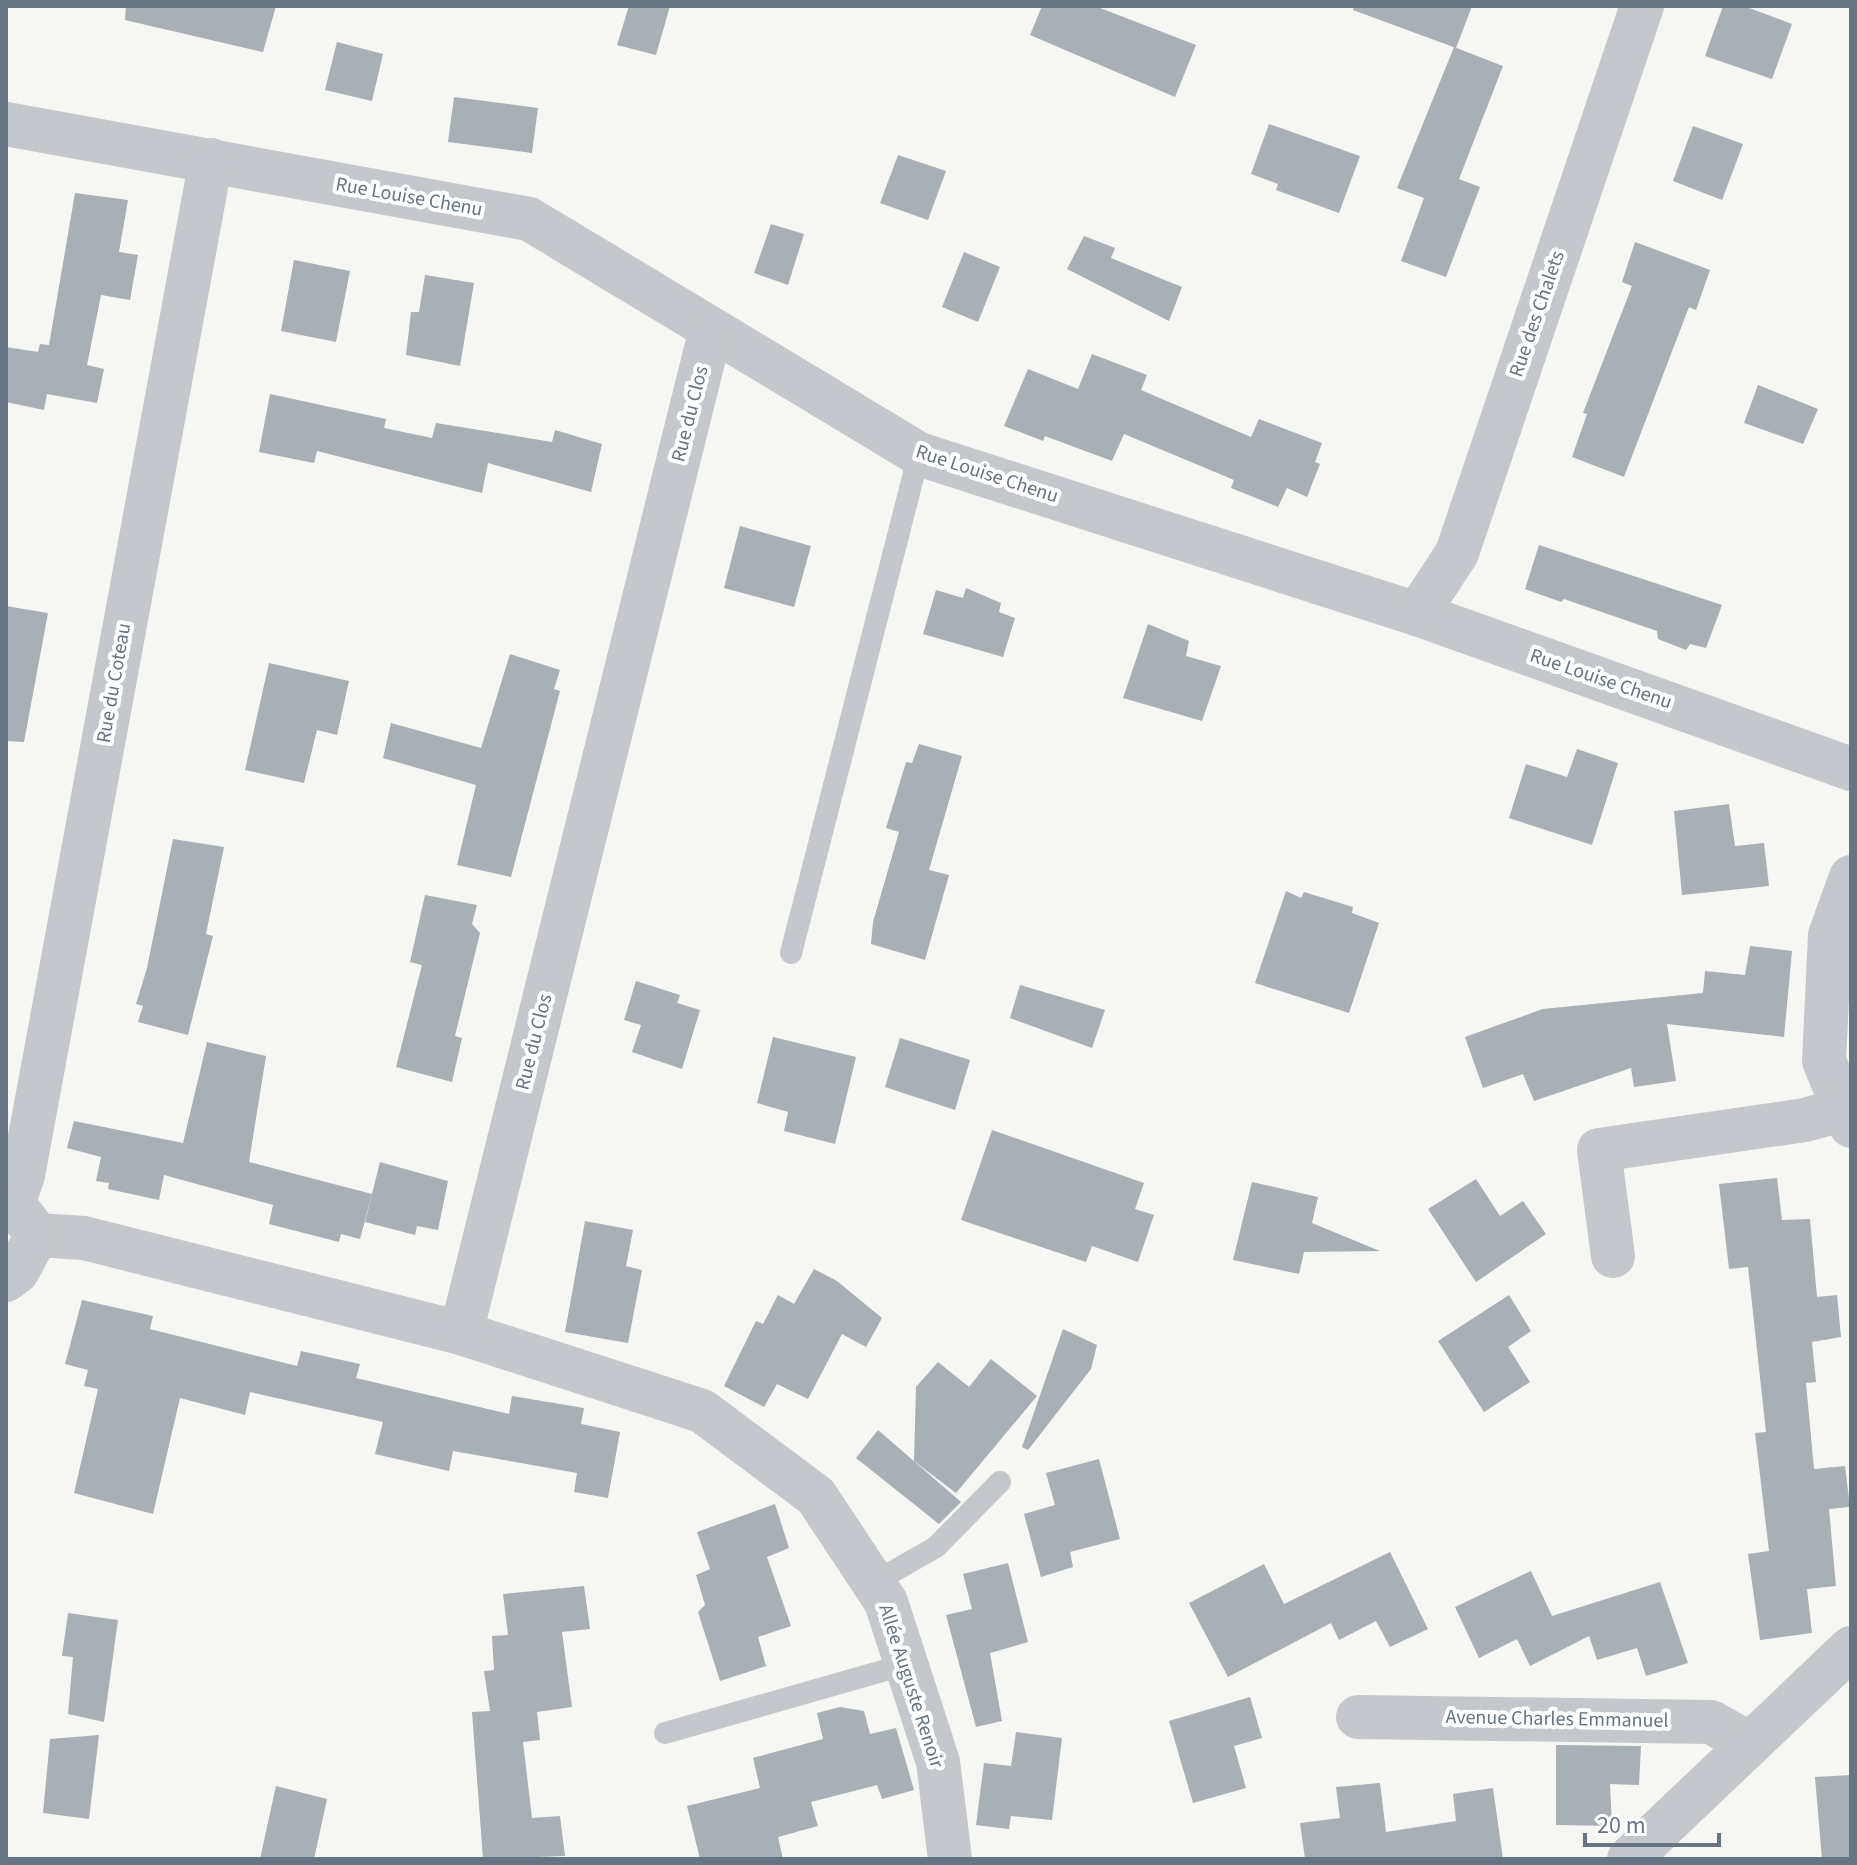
<svg xmlns="http://www.w3.org/2000/svg" width="1857" height="1865" viewBox="0 0 1857 1865" font-family="'Source Sans 3',sans-serif">
  <style>
    .building { fill: #a8b0b5 }
    .lines { fill: none; stroke-linecap: round; stroke-linejoin: round }
    .lane { stroke: #c4c7cb; stroke-width: 22 }
    .street { stroke: #c4c7cb; stroke-width: 44 }
    .labels { text-anchor: middle; dominant-baseline: central; stroke-width: 8; stroke-linejoin: round; paint-order: stroke }
    .street-label { font-size: 20px; fill: #667483; stroke: #fff }
  </style>
  <rect width="100%" height="100%" fill="#f6f6f3"/>
  <!-- building -->
  <g class="building">
    <path d="M 126,6 L 276,6 L 263,52 L 125,20 Z"/>
    <path d="M 629,6 L 670,6 L 656,55 L 617,45 Z"/>
    <path d="M 1042,6 L 1095,6 L 1196,45 L 1175,97 L 1030,35 Z"/>
    <path d="M 1354,6 L 1472,6 L 1456,48 L 1353,10 Z"/>
    <path d="M 1723,6 L 1744,6 L 1792,24 L 1772,79 L 1705,56 Z"/>
    <path d="M 337,42 L 383,54 L 372,101 L 325,90 Z"/>
    <path d="M 1454,47 L 1503,66 L 1459,179 L 1480,187 L 1446,277 L 1401,261 L 1424,198 L 1397,188 Z"/>
    <path d="M 454,97 L 538,108 L 532,153 L 448,142 Z"/>
    <path d="M 1269,124 L 1360,156 L 1339,213 L 1276,190 L 1278,184 L 1251,174 Z"/>
    <path d="M 1693,126 L 1743,144 L 1722,200 L 1673,181 Z"/>
    <path d="M 898,155 L 946,171 L 928,220 L 880,203 Z"/>
    <path d="M 75,193 L 128,200 L 119,252 L 138,255 L 130,300 L 101,295 L 87,365 L 104,369 L 97,403 L 47,394 L 44,410 L 6,402 L 6,347 L 38,352 L 40,344 L 49,345 Z"/>
    <path d="M 771,224 L 804,234 L 788,285 L 754,273 Z"/>
    <path d="M 1084,236 L 1115,248 L 1111,258 L 1182,287 L 1169,321 L 1067,269 Z"/>
    <path d="M 1635,242 L 1710,270 L 1696,310 L 1689,307 L 1624,477 L 1572,457 L 1587,414 L 1583,413 L 1632,286 L 1622,282 Z"/>
    <path d="M 964,252 L 1000,267 L 978,322 L 942,307 Z"/>
    <path d="M 294,260 L 350,271 L 336,342 L 281,331 Z"/>
    <path d="M 425,275 L 474,283 L 460,366 L 406,355 L 411,312 L 419,312 Z"/>
    <path d="M 1092,354 L 1147,375 L 1141,390 L 1251,437 L 1259,419 L 1322,443 L 1315,462 L 1320,464 L 1307,497 L 1287,488 L 1278,507 L 1231,488 L 1234,480 L 1124,434 L 1112,461 L 1045,436 L 1043,441 L 1004,426 L 1028,369 L 1078,389 Z"/>
    <path d="M 1758,385 L 1818,409 L 1803,444 L 1744,423 Z"/>
    <path d="M 270,394 L 386,419 L 384,428 L 432,438 L 436,423 L 552,442 L 555,430 L 602,444 L 591,492 L 488,463 L 482,493 L 317,451 L 314,463 L 259,452 Z"/>
    <path d="M 740,526 L 811,546 L 794,607 L 724,588 Z"/>
    <path d="M 1539,545 L 1722,605 L 1706,648 L 1690,644 L 1686,650 L 1658,639 L 1657,631 L 1564,599 L 1561,602 L 1525,589 Z"/>
    <path d="M 966,588 L 1001,603 L 999,612 L 1015,618 L 1003,657 L 923,634 L 936,590 L 963,598 Z"/>
    <path d="M 6,606 L 48,613 L 24,742 L 6,741 Z"/>
    <path d="M 1148,624 L 1189,641 L 1186,656 L 1221,666 L 1202,721 L 1123,698 Z"/>
    <path d="M 510,654 L 560,670 L 554,689 L 560,691 L 511,877 L 457,865 L 476,785 L 383,758 L 391,723 L 481,748 Z"/>
    <path d="M 269,663 L 349,681 L 337,735 L 317,730 L 304,783 L 245,770 Z"/>
    <path d="M 919,744 L 962,756 L 929,870 L 949,875 L 925,960 L 871,944 L 873,922 L 899,832 L 886,828 L 906,762 L 912,763 Z"/>
    <path d="M 1577,749 L 1618,763 L 1592,845 L 1509,818 L 1526,764 L 1567,777 Z"/>
    <path d="M 1729,804 L 1735,846 L 1764,843 L 1769,886 L 1682,895 L 1674,811 Z"/>
    <path d="M 173,839 L 224,847 L 206,934 L 213,936 L 188,1035 L 138,1022 L 143,1006 L 136,1004 L 147,968 Z"/>
    <path d="M 1286,891 L 1301,898 L 1304,892 L 1353,907 L 1352,913 L 1379,923 L 1349,1013 L 1255,983 Z"/>
    <path d="M 425,895 L 477,905 L 472,924 L 480,933 L 455,1036 L 462,1038 L 452,1082 L 396,1067 L 422,965 L 410,962 Z"/>
    <path d="M 1750,946 L 1792,951 L 1784,1037 L 1667,1024 L 1676,1081 L 1634,1087 L 1631,1068 L 1534,1101 L 1523,1074 L 1483,1088 L 1465,1037 L 1543,1009 L 1703,993 L 1705,971 L 1745,975 Z"/>
    <path d="M 636,981 L 680,995 L 677,1003 L 700,1010 L 682,1069 L 632,1052 L 641,1025 L 624,1020 Z"/>
    <path d="M 1020,985 L 1105,1010 L 1092,1048 L 1010,1018 Z"/>
    <path d="M 773,1037 L 856,1057 L 835,1144 L 784,1131 L 788,1112 L 757,1103 Z"/>
    <path d="M 900,1038 L 970,1060 L 955,1110 L 885,1087 Z"/>
    <path d="M 207,1042 L 266,1056 L 249,1162 L 372,1194 L 360,1239 L 341,1234 L 339,1242 L 269,1224 L 273,1205 L 164,1175 L 159,1200 L 108,1189 L 109,1183 L 96,1181 L 101,1157 L 67,1148 L 74,1121 L 183,1143 Z"/>
    <path d="M 992,1130 L 1144,1183 L 1135,1209 L 1154,1215 L 1138,1262 L 1092,1246 L 1086,1262 L 961,1220 Z"/>
    <path d="M 380,1162 L 448,1181 L 438,1230 L 417,1226 L 415,1235 L 365,1222 Z"/>
    <path d="M 1777,1178 L 1782,1220 L 1810,1219 L 1817,1297 L 1837,1295 L 1841,1337 L 1812,1342 L 1816,1382 L 1806,1383 L 1814,1469 L 1845,1466 L 1850,1507 L 1829,1509 L 1836,1586 L 1807,1589 L 1812,1633 L 1760,1640 L 1748,1554 L 1769,1551 L 1755,1433 L 1766,1432 L 1748,1267 L 1729,1269 L 1719,1184 Z"/>
    <path d="M 1476,1179 L 1500,1216 L 1523,1201 L 1546,1234 L 1476,1282 L 1428,1209 Z"/>
    <path d="M 1252,1182 L 1318,1197 L 1312,1223 L 1380,1251 L 1304,1252 L 1299,1274 L 1233,1260 Z"/>
    <path d="M 585,1221 L 633,1230 L 626,1266 L 642,1270 L 628,1343 L 565,1332 Z"/>
    <path d="M 814,1269 L 837,1281 L 882,1318 L 866,1347 L 842,1334 L 808,1399 L 777,1384 L 764,1407 L 724,1386 L 756,1321 L 763,1324 L 778,1295 L 794,1304 Z"/>
    <path d="M 1509,1295 L 1531,1331 L 1508,1347 L 1530,1382 L 1484,1412 L 1438,1341 Z"/>
    <path d="M 82,1300 L 153,1316 L 150,1329 L 297,1366 L 301,1351 L 360,1364 L 356,1378 L 509,1414 L 512,1396 L 584,1408 L 581,1424 L 620,1432 L 608,1498 L 574,1492 L 577,1473 L 453,1451 L 449,1471 L 375,1454 L 383,1422 L 250,1392 L 245,1415 L 180,1398 L 153,1514 L 74,1493 L 98,1389 L 84,1386 L 88,1370 L 65,1364 Z"/>
    <path d="M 1063,1329 L 1097,1345 L 1091,1369 L 1028,1450 L 1022,1447 Z"/>
    <path d="M 991,1359 L 1037,1396 L 956,1493 L 914,1461 L 916,1387 L 938,1362 L 969,1387 Z"/>
    <path d="M 878,1430 L 961,1502 L 939,1524 L 856,1458 Z"/>
    <path d="M 1099,1459 L 1120,1539 L 1070,1552 L 1073,1567 L 1041,1577 L 1024,1514 L 1055,1505 L 1046,1473 Z"/>
    <path d="M 775,1504 L 789,1548 L 767,1557 L 791,1626 L 758,1637 L 766,1666 L 720,1681 L 698,1612 L 705,1605 L 696,1575 L 710,1569 L 697,1532 Z"/>
    <path d="M 1390,1552 L 1428,1629 L 1390,1647 L 1376,1621 L 1339,1640 L 1331,1623 L 1228,1677 L 1189,1603 L 1264,1564 L 1284,1604 Z"/>
    <path d="M 1008,1563 L 1028,1642 L 990,1653 L 1002,1721 L 976,1727 L 946,1615 L 972,1609 L 963,1574 Z"/>
    <path d="M 1531,1571 L 1552,1616 L 1660,1582 L 1688,1663 L 1646,1676 L 1637,1648 L 1597,1660 L 1589,1636 L 1530,1666 L 1517,1639 L 1479,1658 L 1455,1607 Z"/>
    <path d="M 584,1586 L 590,1629 L 562,1632 L 572,1707 L 537,1712 L 540,1740 L 523,1742 L 532,1818 L 560,1816 L 565,1856 L 483,1859 L 472,1712 L 490,1711 L 484,1671 L 494,1670 L 492,1636 L 508,1635 L 503,1594 Z"/>
    <path d="M 68,1613 L 118,1620 L 104,1722 L 68,1714 L 73,1657 L 62,1656 Z"/>
    <path d="M 1250,1697 L 1262,1738 L 1234,1746 L 1246,1788 L 1193,1803 L 1169,1721 Z"/>
    <path d="M 840,1707 L 864,1711 L 870,1734 L 896,1728 L 914,1790 L 882,1799 L 877,1785 L 811,1802 L 818,1826 L 778,1837 L 783,1859 L 700,1859 L 687,1806 L 760,1788 L 753,1758 L 823,1739 L 817,1713 Z"/>
    <path d="M 1016,1732 L 1062,1738 L 1052,1820 L 1011,1816 L 1009,1829 L 976,1825 L 984,1763 L 1011,1766 Z"/>
    <path d="M 99,1735 L 89,1819 L 43,1813 L 50,1739 Z"/>
    <path d="M 1556,1745 L 1641,1746 L 1639,1785 L 1610,1784 L 1612,1826 L 1556,1825 Z"/>
    <path d="M 1851,1775 L 1851,1859 L 1822,1859 L 1815,1777 Z"/>
    <path d="M 1380,1783 L 1386,1832 L 1456,1821 L 1453,1794 L 1493,1788 L 1503,1859 L 1305,1859 L 1300,1823 L 1340,1818 L 1336,1787 Z"/>
    <path d="M 276,1786 L 327,1799 L 314,1859 L 260,1859 Z"/>
  </g>
  <g class="lines">
    <!-- lane -->
    <g class="lane">
      <path d="M 791,953 L 919,454"/>
      <path d="M 873,1583 L 936,1547 L 1000,1482"/>
      <path d="M 665,1733 L 907,1664"/>
    </g>
    <!-- street -->
    <g class="street">
      <path d="M 6,124 L 529,219 L 919,454 L 1417,614 L 1851,769"/>
      <path d="M 1417,614 L 1457,553 L 1642,6"/>
      <path d="M 1851,877 L 1830,935 L 1824,1061 L 1851,1126"/>
      <path d="M 13,1204 L 23,1175 L 211,160"/>
      <path d="M 37,1235 L 84,1238 L 461,1333 L 702,1411 L 816,1496 L 886,1602 L 938,1762 L 950,1859"/>
      <path d="M 1613,1256 L 1599,1150 L 1805,1120 L 1844,1109"/>
      <path d="M 6,1280 L 17,1272 L 37,1235 L 19,1211"/>
      <path d="M 461,1333 L 711,329"/>
      <path d="M 1358,1717 L 1711,1722 L 1750,1744"/>
      <path d="M 1629,1859 L 1851,1648"/>
    </g>
  </g>
  <g class="labels">
    <!-- street labels -->
    <g class="street-label">
      <text transform="translate(409 197) rotate(10)">Rue Louise Chenu</text>
      <text transform="translate(1537 314) rotate(-71)">Rue des Chalets</text>
      <text transform="translate(690 414) rotate(-76)">Rue du Clos</text>
      <text transform="translate(987 474) rotate(18)">Rue Louise Chenu</text>
      <text transform="translate(1601 679) rotate(19)">Rue Louise Chenu</text>
      <text transform="translate(114 683) rotate(-80)">Rue du Coteau</text>
      <text transform="translate(534 1042) rotate(-76)">Rue du Clos</text>
      <text transform="translate(911 1686) rotate(72)">Allée Auguste Renoir</text>
      <text transform="translate(1557 1719) rotate(1)">Avenue Charles Emmanuel</text>
    </g>
  </g>
  <!-- border -->
  <rect width="1857" height="1865" fill="none" stroke="#667483" stroke-width="16"/>
  <!-- scale -->
  <path d="M1585 1833v12h134v-12" fill="none" stroke="#667483" stroke-width="4"/>
  <text x="1597" y="1833" font-size="24" fill="#667483" stroke="#ffffff" stroke-width="6" paint-order="stroke">20 m</text>
</svg>
